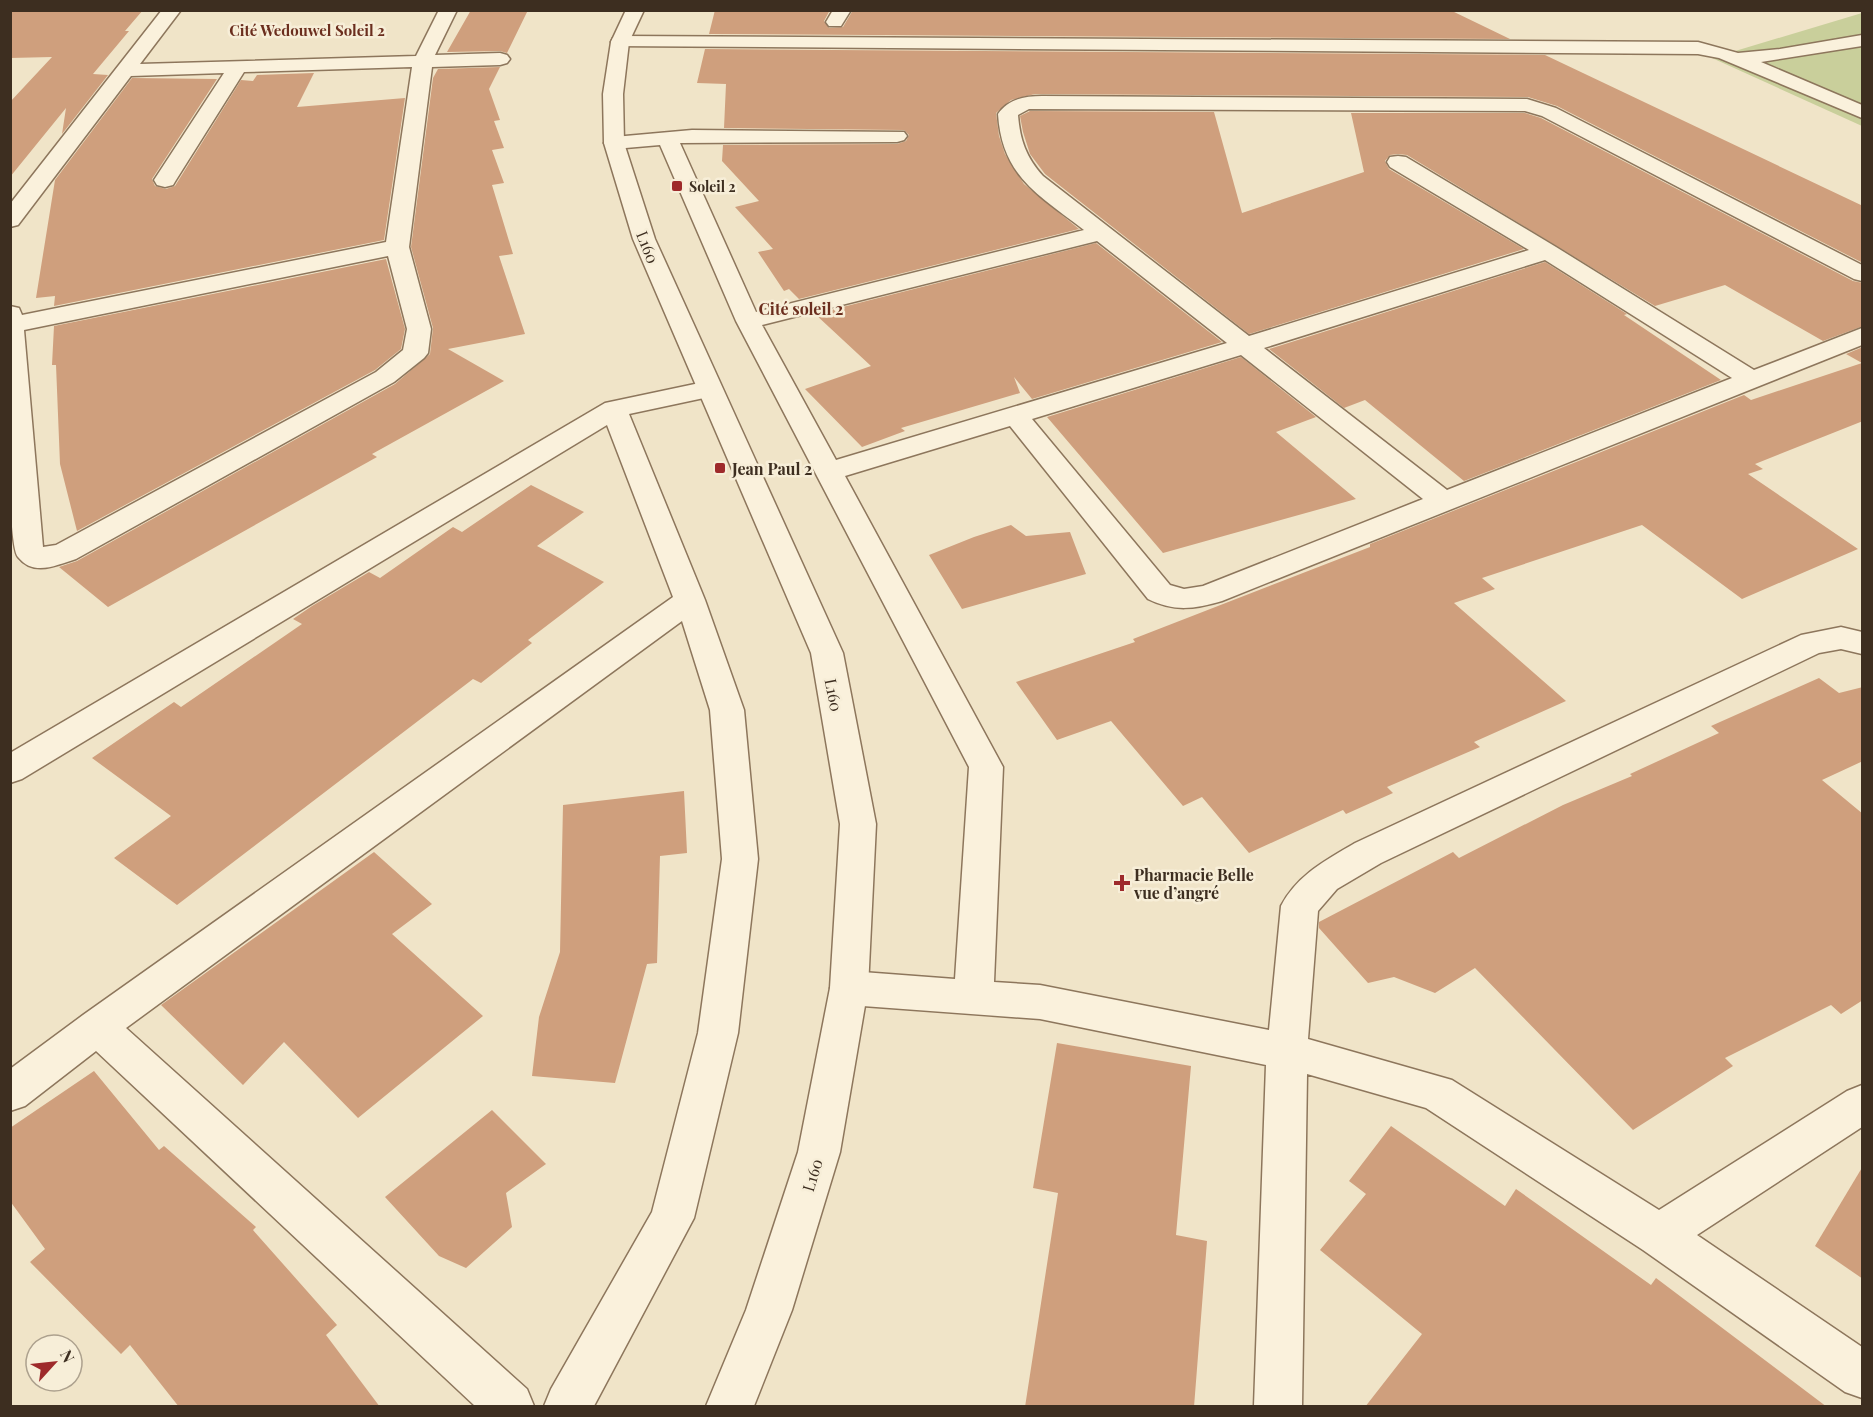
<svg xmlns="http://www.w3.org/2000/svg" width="1873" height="1417" viewBox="0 0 1873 1417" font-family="'Playfair Display',serif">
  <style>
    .green { fill: #c9cf9b }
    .building { fill: #cf9f7d }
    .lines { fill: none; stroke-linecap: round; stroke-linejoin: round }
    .minor-casing { stroke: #8d765c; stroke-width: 3 }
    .tertiary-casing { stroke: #8d765c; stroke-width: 3 }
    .minor { fill: #faf1dc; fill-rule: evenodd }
    .tertiary { fill: #faf1dc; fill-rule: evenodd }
    .poi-dot { fill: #9e2a2b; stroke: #f7eed8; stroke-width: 2 }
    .labels { text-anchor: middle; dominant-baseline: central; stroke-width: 5; stroke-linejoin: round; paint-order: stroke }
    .far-poi-label { font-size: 14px; font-weight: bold; fill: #3d2e20; stroke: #f7eed8; text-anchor: start }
    .far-neighbourhood-label { font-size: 15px; font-weight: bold; fill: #6b2e1e; stroke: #f7eed8 }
    .street-label { font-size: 16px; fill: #3d2e20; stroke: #f7eed8 }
    .far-quarter-label { font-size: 16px; font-weight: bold; fill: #6b2e1e; stroke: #f7eed8 }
    .poi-label { font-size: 16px; font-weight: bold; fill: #3d2e20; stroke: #f7eed8; text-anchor: start }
  </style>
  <rect width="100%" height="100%" fill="#f0e4c8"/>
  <!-- green -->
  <path class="green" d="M 1862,13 L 1862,126 L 1712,58 Z"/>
  <!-- building -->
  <g class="building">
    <path d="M 10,10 L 143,10 L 125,31 L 129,31 L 93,74 L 108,75 L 62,134 L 66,108 L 10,177 L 10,102 L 52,57 L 10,58 Z"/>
    <path d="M 471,10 L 528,10 L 507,53 L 500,51 L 447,52 Z"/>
    <path d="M 715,10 L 830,10 L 824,21 L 829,28 L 843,27 L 853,10 L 1450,10 L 1510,39 L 709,34 Z"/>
    <path d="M 705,49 L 1545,55 L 1863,206 L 1863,263 L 1557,106 L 1528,97 L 1035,94 L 1011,100 L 996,113 L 999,136 L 1005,154 L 1024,184 L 1079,229 L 799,299 L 789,289 L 784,291 L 758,252 L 773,249 L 735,207 L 759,201 L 722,161 L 723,145 L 897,144 L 906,141 L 909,135 L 904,130 L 724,128 L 726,84 L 697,83 Z"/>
    <path d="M 500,67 L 489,89 L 500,120 L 494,121 L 504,148 L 492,150 L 504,183 L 492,185 L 513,254 L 499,256 L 525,334 L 448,349 L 504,381 L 372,454 L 377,457 L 108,607 L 59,567 L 77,561 L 395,384 L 430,354 L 433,328 L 411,247 L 433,78 L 438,69 Z"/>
    <path d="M 314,73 L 297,107 L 405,98 L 384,240 L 54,306 L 55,296 L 36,298 L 55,180 L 132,78 L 217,79 L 152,179 L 155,186 L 166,189 L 175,186 L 241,80 L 253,81 L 257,75 Z"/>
    <path d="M 1030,111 L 1214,112 L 1242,213 L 1364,172 L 1351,113 L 1525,113 L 1541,118 L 1853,281 L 1863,283 L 1863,326 L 1823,341 L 1725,285 L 1655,306 L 1407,155 L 1398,154 L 1390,155 L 1385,161 L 1389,169 L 1524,249 L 1249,334 L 1045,174 L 1030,154 L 1023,132 L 1020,116 Z"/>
    <path d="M 1096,243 L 1222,342 L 1032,399 L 1014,377 L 1020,393 L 901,428 L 905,431 L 862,447 L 805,389 L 871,366 L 815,314 Z"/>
    <path d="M 386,259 L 405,329 L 401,349 L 375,370 L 77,531 L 60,464 L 56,365 L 52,365 L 54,326 Z"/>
    <path d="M 1545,262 L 1627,314 L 1624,315 L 1721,380 L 1464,481 L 1365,400 L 1344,408 L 1269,349 Z"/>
    <path d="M 1863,347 L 1863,421 L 1755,464 L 1763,469 L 1748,474 L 1858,549 L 1742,599 L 1642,525 L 1482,578 L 1495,589 L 1454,603 L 1566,701 L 1474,742 L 1480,747 L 1387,787 L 1393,793 L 1346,814 L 1343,810 L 1249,853 L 1202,797 L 1183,806 L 1111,721 L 1057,740 L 1016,682 L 1135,642 L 1133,639 L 1370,547 L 1370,544 L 1744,395 L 1751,400 L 1862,363 L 1846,354 Z"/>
    <path d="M 1241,357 L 1316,417 L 1276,432 L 1356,499 L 1163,553 L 1047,417 Z"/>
    <path d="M 531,485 L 584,512 L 537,546 L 604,582 L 528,640 L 532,643 L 481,683 L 473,679 L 177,905 L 114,858 L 171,816 L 92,758 L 174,702 L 181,707 L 302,624 L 293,619 L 312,606 L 369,572 L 380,578 L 453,527 L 462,532 Z"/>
    <path d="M 1011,525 L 1026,536 L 1070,532 L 1086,574 L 962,609 L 929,555 L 974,537 Z"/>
    <path d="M 1819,678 L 1839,693 L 1863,687 L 1863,761 L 1822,780 L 1863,814 L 1863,1000 L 1841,1014 L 1831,1005 L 1725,1058 L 1733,1066 L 1633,1130 L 1475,968 L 1435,993 L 1394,977 L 1368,983 L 1319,928 L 1319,922 L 1453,852 L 1459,858 L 1563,805 L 1632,776 L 1630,774 L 1719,733 L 1711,726 Z"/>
    <path d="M 684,791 L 687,853 L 660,856 L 657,963 L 647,964 L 615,1083 L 532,1076 L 539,1017 L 560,952 L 563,805 Z"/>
    <path d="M 374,852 L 432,904 L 392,934 L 483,1016 L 358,1118 L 284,1042 L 243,1085 L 161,1005 Z"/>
    <path d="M 1057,1043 L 1191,1066 L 1176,1235 L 1207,1241 L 1194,1407 L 1025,1407 L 1058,1193 L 1033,1188 Z"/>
    <path d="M 94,1071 L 159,1150 L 164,1146 L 256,1227 L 253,1230 L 337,1325 L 326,1335 L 380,1407 L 179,1407 L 130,1345 L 121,1354 L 30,1262 L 45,1249 L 10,1201 L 10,1128 Z"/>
    <path d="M 492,1110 L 546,1164 L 506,1193 L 512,1227 L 466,1268 L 439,1256 L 385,1197 Z"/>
    <path d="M 1391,1126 L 1505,1206 L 1516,1189 L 1651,1285 L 1656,1278 L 1827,1407 L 1365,1407 L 1422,1334 L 1320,1250 L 1366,1194 L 1349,1181 Z"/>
    <path d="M 1863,1166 L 1863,1279 L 1815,1246 Z"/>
  </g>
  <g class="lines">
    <defs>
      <g id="minor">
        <path d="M 162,10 L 181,10 L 140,64 L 416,56 L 439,10 L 457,10 L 435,55 L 500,53 L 507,55 L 510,59 L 507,63 L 500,65 L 432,67 L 409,247 L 431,329 L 428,353 L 424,358 L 394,382 L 76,559 C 56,565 34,577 18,557 C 5,542 10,340 10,306 L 19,308 L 22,315 L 386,242 L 412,67 L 244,72 L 176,180 L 173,185 L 165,187 L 157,185 L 154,180 L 224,73 L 131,76 L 18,225 L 10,227 L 10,204 ZM 388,256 L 407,329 L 403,350 L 376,372 L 56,545 L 43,547 L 24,330 Z"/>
        <path d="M 833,10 L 851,10 L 841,26 L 829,26 L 826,22 Z"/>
        <path d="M 620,36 L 1698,42 L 1738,53 L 1780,49 L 1862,35 L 1862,46 L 1761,62 L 1862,105 L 1862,118 L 1719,58 L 1698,54 L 613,46 L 611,42 L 613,38 Z"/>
        <path d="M 1042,96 L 1527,99 L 1556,108 L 1862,265 L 1862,281 L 1854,279 L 1542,116 L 1525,111 L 1029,109 L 1018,115 C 1020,140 1026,157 1043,176 L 1249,336 L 1529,250 L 1390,167 L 1387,162 L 1390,157 L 1398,156 L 1406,157 L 1556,247 L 1754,370 L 1862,328 L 1862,345 L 1222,601 C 1195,609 1174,612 1148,599 L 1010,426 L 845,476 L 1003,767 L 994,982 L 1040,985 L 1269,1030 L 1281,906 C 1297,875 1326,860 1355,843 L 1801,635 L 1841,627 L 1862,632 L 1862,654 L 1841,649 L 1819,653 L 1381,863 L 1337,889 L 1318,911 L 1308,1039 L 1452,1080 L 1659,1210 L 1847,1091 L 1862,1085 L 1862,1127 L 1697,1235 L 1862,1347 L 1862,1398 L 1845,1392 L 1643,1250 L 1426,1108 L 1307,1074 L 1302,1406 L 1254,1406 L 1266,1065 L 1040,1019 L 849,1005 L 835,1000 L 830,988 L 835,976 L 849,971 L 955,979 L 969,767 L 736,321 L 660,145 L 614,149 L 607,147 L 604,143 L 607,139 L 614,137 L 692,130 L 904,132 L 907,136 L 904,140 L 897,142 L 680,143 L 756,312 L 1084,230 C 1039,195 1002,177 998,114 C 1008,99 1025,96 1042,96 ZM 1097,241 L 1227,343 L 836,460 L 762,325 ZM 1545,260 L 1732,378 L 1447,490 L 1264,348 ZM 1241,355 L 1423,499 L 1203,586 L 1184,589 L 1170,585 L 1032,419 Z"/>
        <path d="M 709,381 L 718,383 L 722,389 L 718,395 L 629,414 L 705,600 L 744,710 L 758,859 L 738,1033 L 694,1218 L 594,1406 L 544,1406 L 551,1389 L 652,1212 L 698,1033 L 722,859 L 710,710 L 682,621 L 126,1028 L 527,1389 L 534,1406 L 475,1406 L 96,1051 L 25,1106 L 10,1111 L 10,1069 L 83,1015 L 673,597 L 607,425 L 22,779 L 10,783 L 10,753 L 605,403 Z"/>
      </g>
      <path id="tertiary" d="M 626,10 L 644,10 L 629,42 L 623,94 L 624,143 L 655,239 L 843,653 L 876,824 L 868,988 L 840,1152 L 792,1310 L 754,1406 L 706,1406 L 746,1310 L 798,1152 L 830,988 L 840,824 L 811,653 L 633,239 L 604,143 L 603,94 L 611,42 Z"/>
    </defs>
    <!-- minor casing -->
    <use href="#minor" class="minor-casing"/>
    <!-- tertiary casing -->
    <use href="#tertiary" class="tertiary-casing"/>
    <!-- minor -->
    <use href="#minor" class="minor"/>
    <!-- tertiary -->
    <use href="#tertiary" class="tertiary"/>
  </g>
  <!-- markers -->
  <g class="poi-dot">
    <rect x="671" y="180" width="12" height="12" rx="3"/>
    <rect x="714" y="462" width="12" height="12" rx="3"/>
    <path d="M1119 874h6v6h6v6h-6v6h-6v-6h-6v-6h6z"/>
  </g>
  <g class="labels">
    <!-- far-poi labels -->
    <g class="far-poi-label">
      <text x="689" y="186">Soleil 2</text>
    </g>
    <!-- far-neighbourhood labels -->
    <g class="far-neighbourhood-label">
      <text x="307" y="30">Cité Wedouwel Soleil 2</text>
    </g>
    <!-- street labels -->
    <g class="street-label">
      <text transform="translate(648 247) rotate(68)">L160</text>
      <text transform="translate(834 695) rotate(79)">L160</text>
      <text transform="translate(812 1175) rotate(-73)">L160</text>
    </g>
    <!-- far-quarter labels -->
    <g class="far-quarter-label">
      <text x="801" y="308">Cité soleil 2</text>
    </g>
    <!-- poi labels -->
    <g class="poi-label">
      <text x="732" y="468">Jean Paul 2</text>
      <text x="1134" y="874">Pharmacie Belle<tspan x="1134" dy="18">vue d’angré</tspan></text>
    </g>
  </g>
  <!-- border -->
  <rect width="1873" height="1417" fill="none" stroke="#3d2e20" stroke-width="24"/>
  <!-- north arrow -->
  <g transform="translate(54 1363) rotate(63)"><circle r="28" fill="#f7eed8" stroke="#ada18e" stroke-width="1.5"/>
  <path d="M0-4.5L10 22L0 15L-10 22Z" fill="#9e2a2b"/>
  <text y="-9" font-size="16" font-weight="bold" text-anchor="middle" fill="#3d2e20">N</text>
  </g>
</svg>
